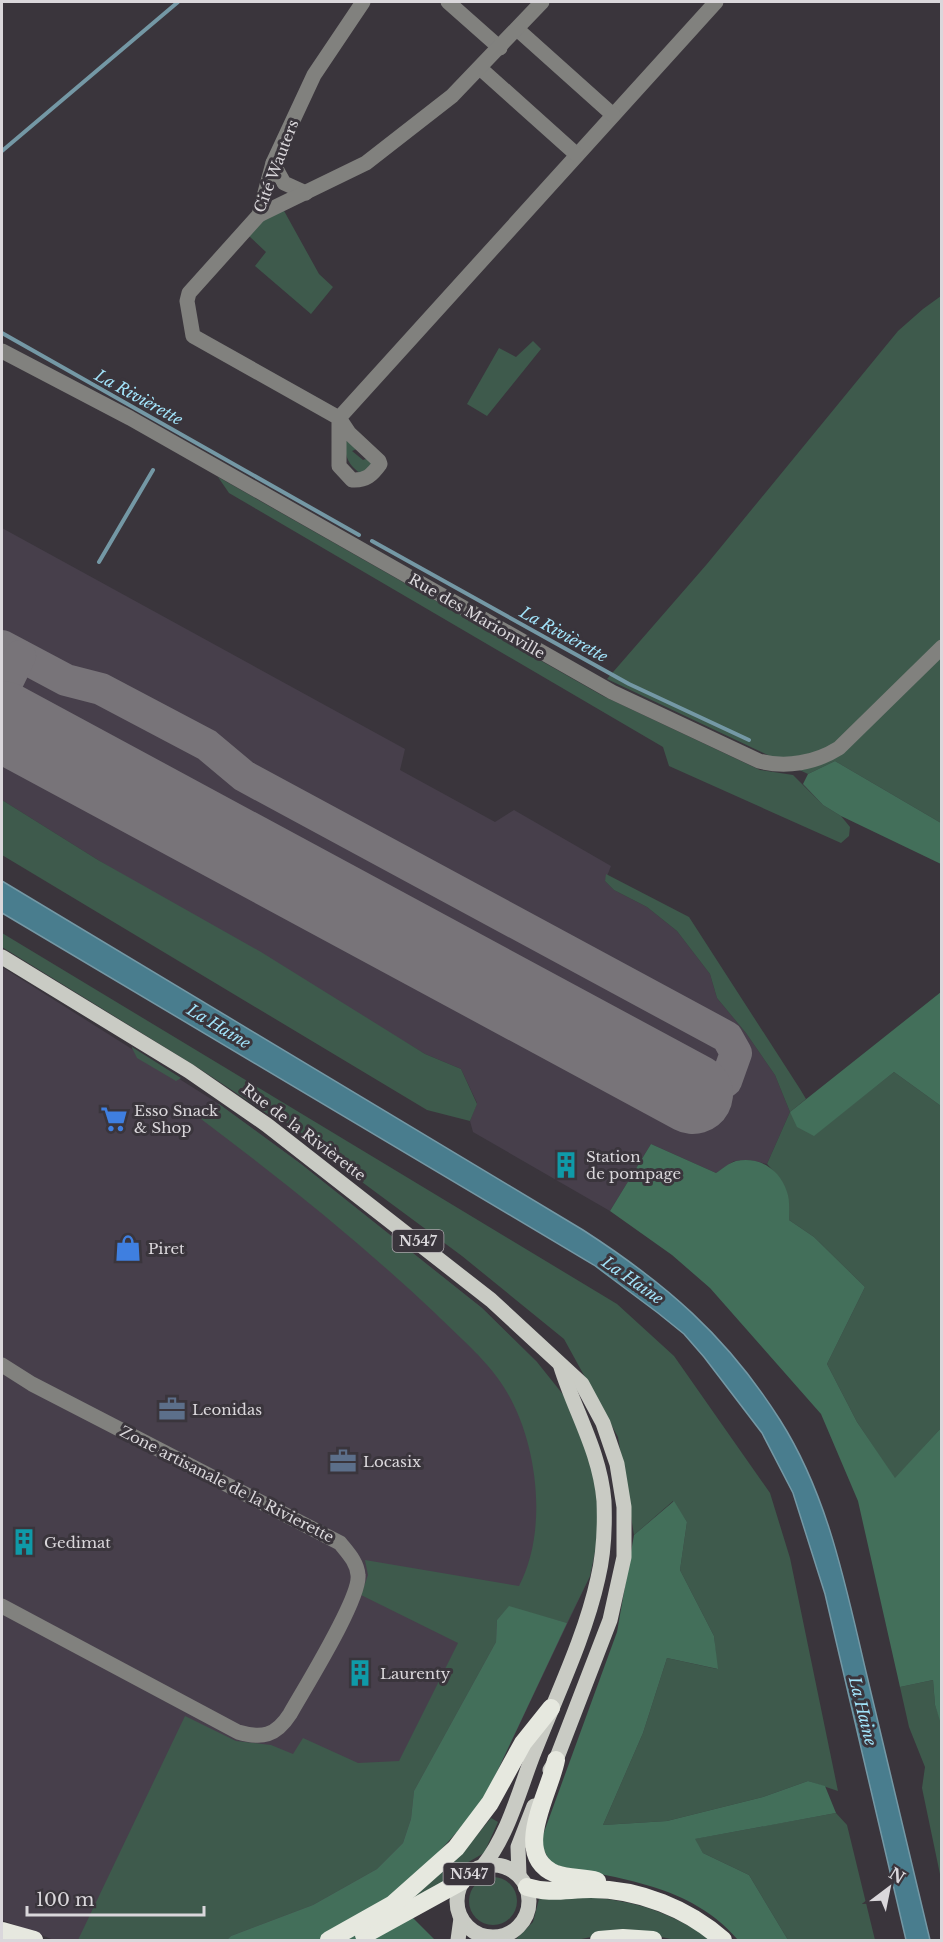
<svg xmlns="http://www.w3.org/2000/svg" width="943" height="1942" viewBox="0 0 943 1942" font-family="'Libre Baskerville',serif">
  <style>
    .built { fill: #473f4b }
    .green { fill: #3e5a4c }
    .forest { fill: #436f5a }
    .water { fill: #497d8e; stroke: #7498a5; stroke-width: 1.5 }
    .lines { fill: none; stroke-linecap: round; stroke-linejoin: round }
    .stream { stroke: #7498a5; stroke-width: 4 }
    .taxiway { stroke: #787479; stroke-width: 32 }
    .runway { stroke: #787479; stroke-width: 80 }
    .minor { stroke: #81817e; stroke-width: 15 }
    .major { stroke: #c9cbc4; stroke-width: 15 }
    .highway { stroke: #e6e8df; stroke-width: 18 }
    .labels { text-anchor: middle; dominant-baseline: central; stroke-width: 6; stroke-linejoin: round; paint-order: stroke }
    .shield { fill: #3a353c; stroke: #aaa6ab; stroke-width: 1.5 }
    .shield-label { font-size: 14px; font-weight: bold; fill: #dad7db }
    .street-label { font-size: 15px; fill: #dad7db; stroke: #3a353c }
    .poi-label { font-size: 15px; fill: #dad7db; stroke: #3a353c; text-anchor: start }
    .water-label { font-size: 16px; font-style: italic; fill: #a3e5fc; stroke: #3a353c }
  </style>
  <rect width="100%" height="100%" fill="#3a353c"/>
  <!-- built -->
  <g class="built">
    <path d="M 2,528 L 405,749 L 400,770 L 495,822 L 514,810 L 611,866 L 605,881 L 614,890 L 647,907 L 677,931 L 710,974 L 717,998 L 746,1033 L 775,1075 L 790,1112 L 767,1164 L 749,1160 L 734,1161 L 716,1173 L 651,1144 L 610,1211 L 473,1132 L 470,1121 L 477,1103 L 461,1069 L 425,1054 L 98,860 L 2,800 Z"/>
    <path d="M 2,967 L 219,1104 L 301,1164 L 482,1308 L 537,1362 L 596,1547 L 590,1576 L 486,1795 L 280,1940 L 54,1940 L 2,1920 Z"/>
  </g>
  <!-- green -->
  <g class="green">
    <path d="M 283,209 L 319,274 L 333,287 L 311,314 L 255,266 L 266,252 L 249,236 L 264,217 Z"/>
    <path d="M 941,296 L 941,823 L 835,761 L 808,774 L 607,679 L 707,564 L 898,331 L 923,309 Z"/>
    <path d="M 533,341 L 541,349 L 487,416 L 467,404 L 499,348 L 516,357 Z"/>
    <path d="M 343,439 L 359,448 L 352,451 L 363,460 L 369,458 L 373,466 L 360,473 C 346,463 346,455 343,439 Z"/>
    <path d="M 218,477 L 603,696 L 760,770 L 793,775 L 823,805 L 841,816 L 850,827 L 849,836 L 841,843 L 669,766 L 663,747 L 229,493 Z"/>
    <path d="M 2,800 L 98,860 L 261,952 L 425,1054 L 461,1069 L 477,1104 L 470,1121 L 427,1110 L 2,855 Z"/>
    <path d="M 606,874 L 689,917 L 800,1089 L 806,1099 L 790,1112 L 814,1135 L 894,1072 L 941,1106 L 941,1428 L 895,1479 L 857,1422 L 827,1364 L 865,1287 L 814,1237 L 789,1220 C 787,1196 784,1181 767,1164 L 790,1112 L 775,1075 L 746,1033 L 717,998 L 710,974 L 677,931 L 647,907 L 614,890 L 605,881 Z"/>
    <path d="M 2,933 L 617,1304 L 674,1356 L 770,1493 L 790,1558 L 838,1791 L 808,1781 L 763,1797 L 667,1821 L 603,1825 L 643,1733 L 667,1658 L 717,1669 L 714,1636 L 680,1570 L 687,1522 L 673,1501 L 634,1535 L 618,1437 L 564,1339 L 462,1256 L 293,1131 L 197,1067 L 2,947 Z"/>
    <path d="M 132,1048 L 132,1047 L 181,1078 L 176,1081 L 137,1058 Z"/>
    <path d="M 219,1104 L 301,1164 L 482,1308 L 537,1362 L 569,1402 L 594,1468 L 600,1505 L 596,1547 L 590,1576 L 567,1623 L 509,1607 L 497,1620 L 496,1642 L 414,1791 L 411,1819 L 403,1843 L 377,1869 L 313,1905 L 231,1936 L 227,1940 L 78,1940 L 185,1716 L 236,1741 L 271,1745 L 293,1754 L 303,1738 L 358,1763 L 399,1761 L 458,1643 L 361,1595 L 368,1575 L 365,1560 L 519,1586 C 548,1531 538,1446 508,1394 C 490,1362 460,1338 435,1313 C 361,1243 282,1180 201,1119 Z"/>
    <path d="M 933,1680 L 935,1705 L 942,1724 L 941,1879 L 922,1788 L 925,1767 L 909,1727 L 900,1687 Z"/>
    <path d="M 836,1813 L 847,1825 L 875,1940 L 788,1940 L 749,1875 L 703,1853 L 694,1839 Z"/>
    <path d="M 491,1818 L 498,1822 L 484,1853 L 465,1864 L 453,1877 L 402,1907 L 468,1846 Z"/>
    <circle cx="493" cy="1901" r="24"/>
    <path d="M 586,1897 C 638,1901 669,1912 712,1940 L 675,1940 L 648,1934 L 600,1935 L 577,1940 L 515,1940 L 533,1922 L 539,1899 Z"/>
  </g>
  <!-- forest -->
  <g class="forest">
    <path d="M 835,761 L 941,823 L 941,864 L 841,816 L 823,805 L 803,784 L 808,774 Z"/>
    <path d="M 941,992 L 941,1106 L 894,1072 L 814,1136 L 797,1127 L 790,1112 Z"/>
    <path d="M 651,1144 L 716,1173 C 722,1169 729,1163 736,1161 C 759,1156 780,1169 787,1192 C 790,1200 789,1211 789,1220 L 814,1237 L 865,1287 L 827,1364 L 857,1422 L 895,1478 L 941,1428 L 941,1724 L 935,1705 L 933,1680 L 900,1687 L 858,1501 L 821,1414 L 710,1288 L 672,1255 L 610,1211 Z"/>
    <path d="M 674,1501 L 687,1522 L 680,1570 L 714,1636 L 718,1669 L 667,1658 L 643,1733 L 603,1825 L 667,1821 L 763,1797 L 808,1781 L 825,1786 L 836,1813 L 695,1839 L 703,1853 L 749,1875 L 788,1940 L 738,1940 C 692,1885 618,1878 552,1865 L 540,1843 L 617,1632 L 634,1535 Z"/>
    <path d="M 509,1606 L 567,1623 L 486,1795 L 466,1822 L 426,1866 L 403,1908 L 435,1940 L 227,1940 L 231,1936 L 313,1905 L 377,1869 L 403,1843 L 411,1819 L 414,1791 L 496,1642 L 497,1620 Z"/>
  </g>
  <!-- water -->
  <path class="water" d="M 2,881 L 583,1230 C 665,1283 727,1336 780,1420 C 829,1497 846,1588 867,1676 C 888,1764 909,1852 930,1940 L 906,1940 L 825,1594 L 793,1493 L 762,1433 L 704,1357 L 684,1334 L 658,1313 L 594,1265 L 2,913 Z"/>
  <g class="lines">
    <!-- stream -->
    <g class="stream">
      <path d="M 2,151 L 178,2"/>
      <path d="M 2,333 L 359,535"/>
      <path d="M 372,541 L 629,684 L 749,740"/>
      <path d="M 99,562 L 153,470"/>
    </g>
    <!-- taxiway -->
    <g class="taxiway">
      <path d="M 2,646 L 66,680 L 101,689 L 207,745 L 244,776 L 727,1037 L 736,1053 L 726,1081 L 706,1096 L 693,1094"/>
      <path d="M 2,693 L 20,656"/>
    </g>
    <!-- runway -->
    <path class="runway" d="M 2,721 L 693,1094"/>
    <!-- minor -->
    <g class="minor">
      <path d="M 363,2 L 314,75 L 273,163 L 259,215 L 189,293 L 187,301 L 193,336 L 339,418 L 339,466 L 352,480 C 366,481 372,475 380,464 L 379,461 L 349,433 L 339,418 L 716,2"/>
      <path d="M 448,2 L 500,48"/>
      <path d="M 517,29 L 613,115"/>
      <path d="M 481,69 L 577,155"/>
      <path d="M 273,163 L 284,183 L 306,193"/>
      <path d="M 259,215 L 366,163 L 452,96 L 542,2"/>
      <path d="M 2,351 L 130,418 L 612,692 L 759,761 C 786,768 815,763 839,748 L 942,647"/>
      <path d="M 2,1365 L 32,1384 L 340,1543 C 348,1553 357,1562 358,1575 C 361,1598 304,1689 290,1714 C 276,1736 262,1739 238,1732 L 2,1606"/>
    </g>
    <!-- major -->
    <g class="major">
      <path d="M 2,957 L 189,1071 L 267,1125 L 491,1300 L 582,1384 L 603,1423 L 617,1464 L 624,1507 L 624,1557 L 610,1620 L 556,1760 L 550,1770"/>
      <circle cx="493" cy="1901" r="36"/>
      <path d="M 483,1866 C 509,1834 520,1787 535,1750 C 557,1694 585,1637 598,1578 C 604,1553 605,1527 604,1501 C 600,1452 575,1412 561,1367"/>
      <path d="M 519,1875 L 518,1847 L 534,1806"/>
      <path d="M 458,1940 L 461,1918"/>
    </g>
    <!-- highway -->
    <g class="highway">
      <path d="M 556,1760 C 550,1793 510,1855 556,1874 C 569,1879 584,1877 597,1881"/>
      <path d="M 527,1887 C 549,1894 568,1889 591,1889 C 639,1889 688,1909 723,1940"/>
      <path d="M 2,1931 L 34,1940"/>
      <path d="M 364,1935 L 462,1881"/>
      <path d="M 329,1940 L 393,1904 L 456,1848 L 490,1803 L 523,1743 L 551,1708"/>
      <path d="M 599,1940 L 623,1938 L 653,1940"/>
    </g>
  </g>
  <!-- icons -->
  <defs>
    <symbol id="supermarket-bare" viewBox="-9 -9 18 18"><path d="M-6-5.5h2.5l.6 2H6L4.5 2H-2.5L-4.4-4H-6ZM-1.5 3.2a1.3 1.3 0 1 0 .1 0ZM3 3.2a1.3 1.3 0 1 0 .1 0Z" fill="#3f7fe0" stroke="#3a353c" stroke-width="2.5" paint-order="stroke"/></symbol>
    <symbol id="building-bare" viewBox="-9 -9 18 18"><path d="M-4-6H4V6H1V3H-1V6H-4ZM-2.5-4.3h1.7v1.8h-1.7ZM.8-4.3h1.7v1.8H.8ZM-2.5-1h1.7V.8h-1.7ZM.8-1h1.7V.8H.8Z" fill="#0f9aa8" stroke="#3a353c" stroke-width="2.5" paint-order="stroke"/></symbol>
    <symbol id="shop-bare" viewBox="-9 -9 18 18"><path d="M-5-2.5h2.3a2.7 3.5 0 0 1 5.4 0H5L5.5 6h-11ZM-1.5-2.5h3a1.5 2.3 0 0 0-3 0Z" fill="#3f7fe0" stroke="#3a353c" stroke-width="2.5" paint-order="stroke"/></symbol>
    <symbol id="office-bare" viewBox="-9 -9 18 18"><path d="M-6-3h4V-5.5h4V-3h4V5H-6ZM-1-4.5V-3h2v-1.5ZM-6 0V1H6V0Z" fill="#5c6f8a" stroke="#3a353c" stroke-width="2.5" paint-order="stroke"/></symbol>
  </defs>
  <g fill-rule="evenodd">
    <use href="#supermarket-bare" x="95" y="1100" width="38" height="38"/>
    <use href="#building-bare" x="547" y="1146" width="38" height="38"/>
    <use href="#shop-bare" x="109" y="1229" width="38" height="38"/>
    <use href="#office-bare" x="153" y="1390" width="38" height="38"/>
    <use href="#office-bare" x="324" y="1442" width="38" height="38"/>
    <use href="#building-bare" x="5" y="1523" width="38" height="38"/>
    <use href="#building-bare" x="341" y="1654" width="38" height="38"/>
  </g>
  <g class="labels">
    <!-- shield labels -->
    <g class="shield">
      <rect x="392.5" y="1230" width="51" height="22" rx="4.5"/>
      <rect x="443.5" y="1863" width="51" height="22" rx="4.5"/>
    </g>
    <g class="shield-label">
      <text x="418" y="1241">N547</text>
      <text x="469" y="1874">N547</text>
    </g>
    <!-- street labels -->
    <g class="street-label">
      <text transform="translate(276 166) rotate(-69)">Cité Wauters</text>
      <text transform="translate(477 616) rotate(30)">Rue des Marionville</text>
      <text transform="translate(304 1132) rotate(37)">Rue de la Rivièrette</text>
      <text transform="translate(227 1484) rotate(27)">Zone artisanale de la Rivierette</text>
    </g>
    <!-- poi labels -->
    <g class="poi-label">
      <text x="134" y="1110">Esso Snack<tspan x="134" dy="17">&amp; Shop</tspan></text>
      <text x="586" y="1156">Station<tspan x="586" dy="17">de pompage</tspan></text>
      <text x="148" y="1248">Piret</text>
      <text x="192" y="1409">Leonidas</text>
      <text x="363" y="1461">Locasix</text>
      <text x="44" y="1542">Gedimat</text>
      <text x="380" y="1673">Laurenty</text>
    </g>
    <!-- water labels -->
    <g class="water-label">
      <text transform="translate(139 397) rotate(29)">La Rivièrette</text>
      <text transform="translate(564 634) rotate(29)">La Rivièrette</text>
      <text transform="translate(219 1026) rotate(31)">La Haine</text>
      <text transform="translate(633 1280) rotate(35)">La Haine</text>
      <text transform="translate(863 1711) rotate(76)">La Haine</text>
    </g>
  </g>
  <!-- border -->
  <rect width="943" height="1942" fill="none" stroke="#dad7db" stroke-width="6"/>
  <!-- north arrow -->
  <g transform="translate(889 1888) rotate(32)" stroke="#3a353c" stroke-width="4.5" paint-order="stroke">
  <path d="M0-4.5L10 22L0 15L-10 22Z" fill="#dad7db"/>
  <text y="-9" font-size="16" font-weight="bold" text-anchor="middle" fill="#dad7db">N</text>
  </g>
  <!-- scale -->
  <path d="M27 1906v9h177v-9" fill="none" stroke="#dad7db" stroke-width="3"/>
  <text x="36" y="1906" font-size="18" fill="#dad7db" stroke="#3a353c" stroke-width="4.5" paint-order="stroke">100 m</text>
</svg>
